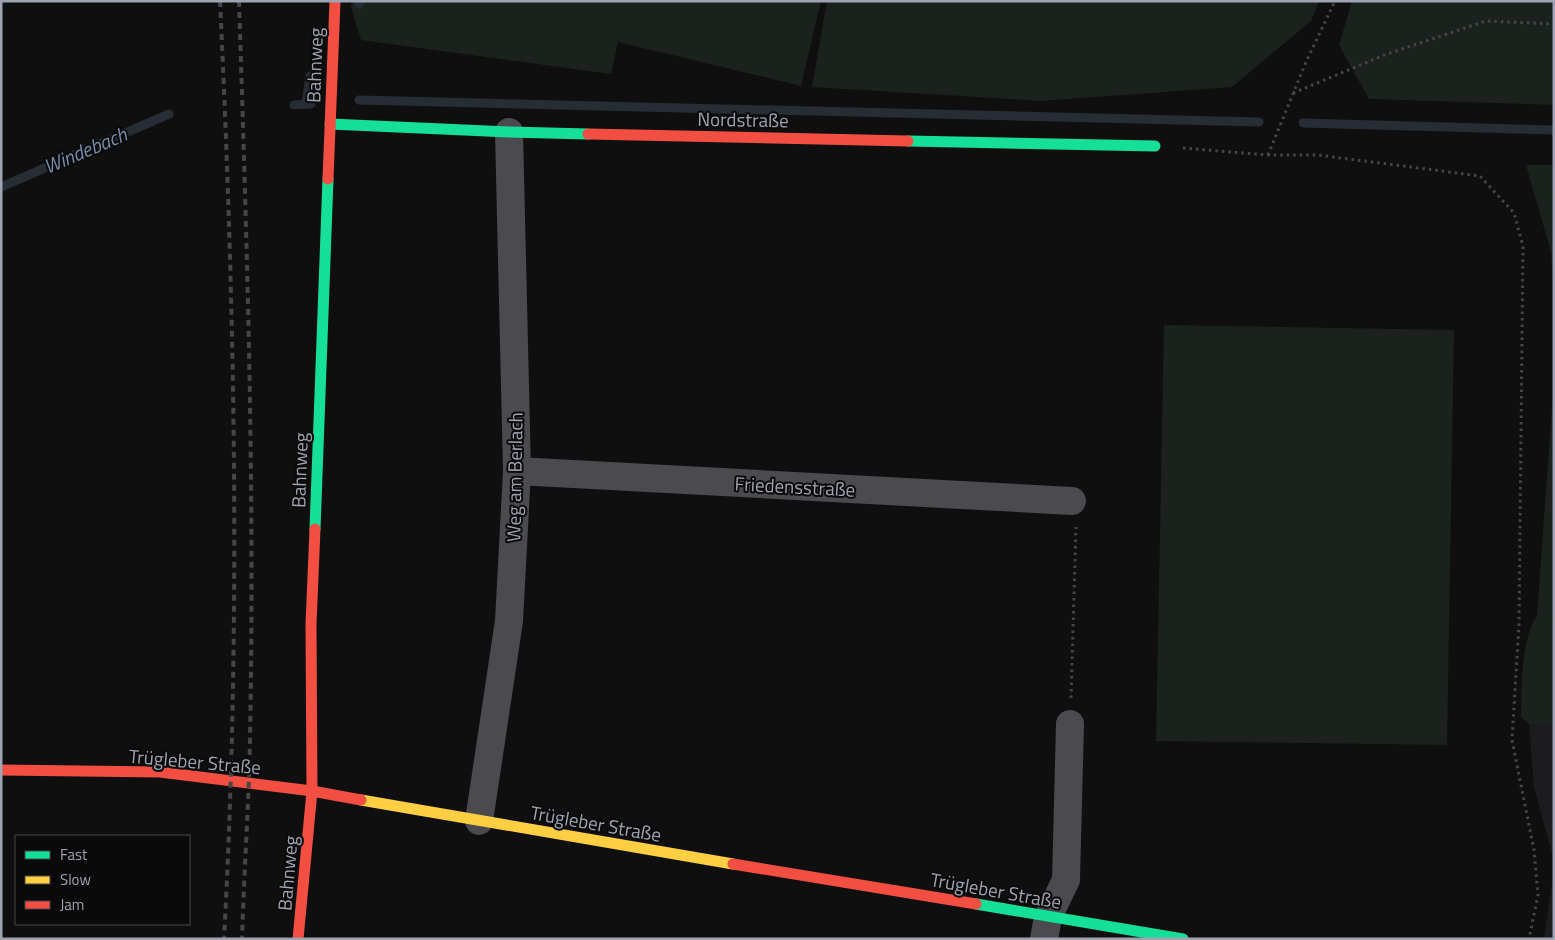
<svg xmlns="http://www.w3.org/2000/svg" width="1555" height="940" viewBox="0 0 1555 940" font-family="'Titillium Web',sans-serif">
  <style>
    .built { fill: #1c1c1e }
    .green { fill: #1b211d }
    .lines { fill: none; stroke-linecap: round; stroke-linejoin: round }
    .stream { stroke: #272d34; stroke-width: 9 }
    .path { stroke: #45454a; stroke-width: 3; stroke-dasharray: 2.5 4; stroke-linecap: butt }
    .street { stroke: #4a4a4f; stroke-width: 28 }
    .fast { stroke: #16e098; stroke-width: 11 }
    .slow { stroke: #ffcf43; stroke-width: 11 }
    .jam { stroke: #f24e42; stroke-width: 11 }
    .rail { stroke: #45464a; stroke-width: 4; stroke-dasharray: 6 5; stroke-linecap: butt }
    .labels { text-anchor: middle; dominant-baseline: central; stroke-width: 4; stroke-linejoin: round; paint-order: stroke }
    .street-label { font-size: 19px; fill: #a0a3b1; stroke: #0a0a0b }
    .water-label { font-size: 20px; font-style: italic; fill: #778eac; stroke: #0a0a0b }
  </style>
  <rect width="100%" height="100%" fill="#0f0f10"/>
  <!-- built -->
  <g class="built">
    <path d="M 1529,724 L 1554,726 L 1554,861 L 1534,787 Z"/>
    <path d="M 1554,869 L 1554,939 L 1544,939 Z"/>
  </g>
  <!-- green -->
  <g class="green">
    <path d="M 352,1 L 821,1 L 801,86 L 618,42 L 611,74 L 361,40 L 351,7 Z"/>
    <path d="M 827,1 L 1319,1 L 1311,21 L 1232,87 L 1041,101 L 812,87 Z"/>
    <path d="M 1352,1 L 1554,1 L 1554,105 L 1369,99 L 1339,45 Z"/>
    <path d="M 1526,165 L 1554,165 L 1554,296 L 1551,252 Z"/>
    <path d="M 1164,325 L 1454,330 L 1447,745 L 1156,741 Z"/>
    <path d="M 1554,379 L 1554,726 L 1529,724 L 1521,717 C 1522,684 1520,644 1537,615 Z"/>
  </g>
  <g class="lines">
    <!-- stream -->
    <g class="stream">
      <path d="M 359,4 L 361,1"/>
      <path d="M 359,100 L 1259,122"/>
      <path d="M 306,104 L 310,76"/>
      <path d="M 294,105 L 311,104"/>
      <path d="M 1303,123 L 1554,130"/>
      <path d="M 1,187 L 169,114"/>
    </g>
    <!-- path -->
    <g class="path">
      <path d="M 1293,93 L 1387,54 L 1486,21 L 1554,24"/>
      <path d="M 1183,148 L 1268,155 L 1318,155 L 1480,176 L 1514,213 L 1523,246 L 1519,624 L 1512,740 L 1534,850 L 1538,895 L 1529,939"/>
      <path d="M 1268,155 L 1306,62 L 1335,1"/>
      <path d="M 1071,698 L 1076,527"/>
    </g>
    <!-- street -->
    <g class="street">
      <path d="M 517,471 L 1072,501"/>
      <path d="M 479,821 L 509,621 L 517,471 L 509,132"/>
      <path d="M 1044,939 L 1048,917 L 1066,880 L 1070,724"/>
    </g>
    <!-- fast -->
    <g class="fast">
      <path d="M 330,124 L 509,132 L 588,134"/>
      <path d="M 908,141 L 1155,146"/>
      <path d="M 315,529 L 328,179"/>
      <path d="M 976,904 L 1183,939"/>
    </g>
    <!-- slow -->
    <path class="slow" d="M 361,800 L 733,864"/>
    <!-- jam -->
    <g class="jam">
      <path d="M 588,134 L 908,141"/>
      <path d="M 328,179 L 335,1"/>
      <path d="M 1,770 L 160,772 L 312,791 L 361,800"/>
      <path d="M 733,864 L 976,904"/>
      <path d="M 298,939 L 312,791 L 311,624 L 315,529"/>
    </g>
    <!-- rail -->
    <g class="rail">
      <path d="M 220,1 C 235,314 241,626 224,939"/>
      <path d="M 239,1 C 247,246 255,491 250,736 C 249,804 244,871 242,939"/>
    </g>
  </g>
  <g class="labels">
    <!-- street labels -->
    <g class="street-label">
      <text transform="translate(314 65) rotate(-88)">Bahnweg</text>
      <text transform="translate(743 119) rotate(1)">Nordstraße</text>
      <text transform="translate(299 470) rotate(-88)">Bahnweg</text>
      <text transform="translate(514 477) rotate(-89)">Weg am Berlach</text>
      <text transform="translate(795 486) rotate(3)">Friedensstraße</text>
      <text transform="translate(195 761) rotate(5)">Trügleber Straße</text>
      <text transform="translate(596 823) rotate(10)">Trügleber Straße</text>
      <text transform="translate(287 873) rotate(-85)">Bahnweg</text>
      <text transform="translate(996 890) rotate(10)">Trügleber Straße</text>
    </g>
    <!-- water labels -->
    <g class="water-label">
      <text transform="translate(85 150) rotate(-23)">Windebach</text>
    </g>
  </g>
  <!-- border -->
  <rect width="1555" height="940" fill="none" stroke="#a0a3b1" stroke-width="5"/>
  <!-- legend -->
  <rect x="15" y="835" width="175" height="90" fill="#0a0a0b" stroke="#46474d"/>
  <rect x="25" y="851" width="25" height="8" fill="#16e098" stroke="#46474d"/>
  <text x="60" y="860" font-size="15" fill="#a0a3b1">Fast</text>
  <rect x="25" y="876" width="25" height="8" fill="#ffcf43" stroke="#46474d"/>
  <text x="60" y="885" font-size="15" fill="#a0a3b1">Slow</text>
  <rect x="25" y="901" width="25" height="8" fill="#f24e42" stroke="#46474d"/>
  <text x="60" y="910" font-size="15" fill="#a0a3b1">Jam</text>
</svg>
